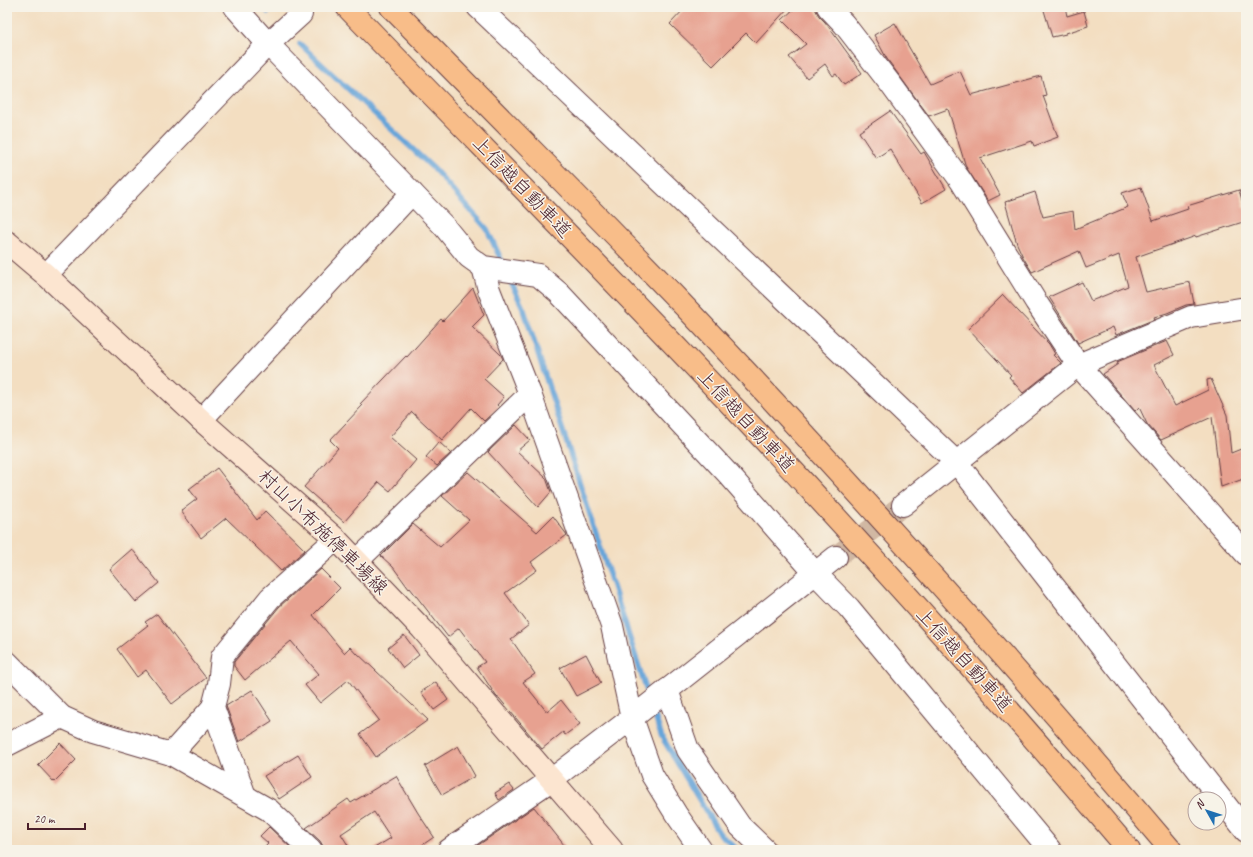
<svg xmlns="http://www.w3.org/2000/svg" width="1253" height="857" viewBox="0 0 1253 857" font-family="Caveat,'Klee One',sans-serif">
  <style>
    .lines { fill: none; stroke-linecap: round; stroke-linejoin: round }
    .stream { stroke: #68a5d9; stroke-width: 5.5 }
    .building { fill: #e7a190 }
    .minor-tunnel { stroke: #d1b8a3; stroke-width: 22; stroke-dasharray: 22 11; stroke-linecap: butt }
    .minor-casing { stroke: #633c42; stroke-width: 24 }
    .secondary-casing { stroke: #633c42; stroke-width: 24 }
    .motorway-casing { stroke: #633c42; stroke-width: 24 }
    .minor { stroke: #fff; stroke-width: 22 }
    .secondary { stroke: #fce5d0; stroke-width: 22 }
    .motorway { stroke: #f8bd89; stroke-width: 22 }
    .labels { text-anchor: middle; dominant-baseline: central; stroke-width: 3; stroke-linejoin: round; paint-order: stroke }
    .street-label { font-size: 19px; fill: #4a1f2b; stroke: #f7f3e8 }
  </style>
  <rect width="100%" height="100%" fill="#f7f3e8"/>
  <filter id="ink" filterUnits="userSpaceOnUse"><feTurbulence type="fractalNoise" baseFrequency=".025" numOctaves="2"/><feDisplacementMap in="SourceGraphic" scale="8" xChannelSelector="R" yChannelSelector="G"/><feConvolveMatrix kernelMatrix="1 2 1 2 8 2 1 2 1" color-interpolation-filters="sRGB"/></filter>
  <filter id="wash" filterUnits="userSpaceOnUse"><feTurbulence type="fractalNoise" baseFrequency=".012" numOctaves="4" result="noise"/><feDisplacementMap in="SourceGraphic" scale="16" xChannelSelector="R" yChannelSelector="G"/><feGaussianBlur stdDeviation="0.9" result="paint"/><feColorMatrix in="noise" values="0 0 0 0 0 0 0 0 0 0 0 0 0 0 0 0 0 1.4 0 .05"/><feComposite in="paint" operator="in"/></filter>
  <g filter="url(#wash)">
    <rect width="100%" height="100%" fill="#f3dec1"/>
    <g class="lines">
      <!-- stream -->
      <g class="stream">
        <path d="M 264,7 L 268,12"/>
        <path d="M 300,44 L 435,170 L 487,229 L 503,264"/>
        <path d="M 508,276 L 524,310 L 649,698"/>
        <path d="M 652,708 L 662,737 L 719,833 L 738,850"/>
      </g>
    </g>
    <g id="blocks">
      <!-- building -->
      <g class="building">
        <path d="M 686,7 L 789,7 L 756,43 L 746,33 L 713,66 L 670,24 Z"/>
        <path d="M 796,7 L 814,7 L 819,16 L 825,22 L 862,73 L 844,85 L 836,74 L 833,76 L 825,64 L 807,78 L 789,57 L 806,44 L 782,20 Z"/>
        <path d="M 1043,7 L 1065,7 L 1067,16 L 1084,11 L 1088,26 L 1066,33 L 1066,34 L 1052,37 Z"/>
        <path d="M 895,23 L 930,84 L 960,71 L 971,95 L 1041,76 L 1046,95 L 1043,96 L 1058,137 L 1034,146 L 1032,141 L 980,158 L 1000,195 L 988,201 L 966,167 L 948,109 L 929,116 L 887,59 L 874,35 Z"/>
        <path d="M 890,111 L 921,154 L 924,152 L 946,189 L 922,203 L 890,149 L 876,158 L 859,132 Z"/>
        <path d="M 1141,187 L 1153,221 L 1188,209 L 1187,206 L 1239,190 L 1246,213 L 1246,221 L 1196,237 L 1196,236 L 1136,257 L 1146,292 L 1190,282 L 1194,304 L 1186,305 L 1167,313 L 1154,317 L 1155,319 L 1116,335 L 1113,327 L 1078,343 L 1049,297 L 1082,282 L 1091,301 L 1128,286 L 1119,255 L 1086,268 L 1079,251 L 1032,272 L 1023,257 L 1017,244 L 1005,202 L 1035,192 L 1043,217 L 1073,211 L 1075,229 L 1128,207 L 1122,193 Z"/>
        <path d="M 473,288 L 484,315 L 472,327 L 501,355 L 503,359 L 484,379 L 504,397 L 497,405 L 499,407 L 484,421 L 471,408 L 442,440 L 412,412 L 390,437 L 416,460 L 390,491 L 379,482 L 344,522 L 304,487 L 338,448 L 330,440 L 362,406 L 360,404 L 406,356 L 407,357 L 441,319 L 443,321 Z"/>
        <path d="M 1003,295 L 1049,344 L 1055,354 L 1053,355 L 1061,363 L 1023,393 L 1009,377 L 1011,375 L 968,329 Z"/>
        <path d="M 1167,341 L 1174,355 L 1154,365 L 1175,406 L 1208,390 L 1207,380 L 1211,379 L 1227,415 L 1231,453 L 1246,447 L 1246,478 L 1221,487 L 1212,417 L 1161,440 L 1147,424 L 1139,407 L 1135,411 L 1103,374 L 1118,364 L 1117,362 Z"/>
        <path d="M 516,425 L 530,440 L 517,451 L 546,478 L 551,492 L 538,507 L 488,452 Z"/>
        <path d="M 439,442 L 451,453 L 437,466 L 426,457 Z"/>
        <path d="M 217,468 L 257,520 L 265,511 L 305,550 L 281,571 L 226,518 L 201,538 L 181,511 L 197,499 L 189,489 Z"/>
        <path d="M 468,472 L 537,532 L 553,516 L 567,535 L 531,562 L 537,570 L 505,593 L 529,625 L 511,639 L 535,674 L 523,682 L 547,712 L 561,700 L 580,724 L 565,735 L 563,732 L 542,749 L 499,698 L 498,698 L 496,696 L 477,667 L 485,662 L 459,628 L 448,637 L 410,588 L 409,589 L 393,567 L 381,556 L 413,524 L 440,547 L 469,520 L 442,496 Z"/>
        <path d="M 132,549 L 159,583 L 136,602 L 109,569 Z"/>
        <path d="M 321,569 L 340,588 L 313,615 L 344,653 L 350,647 L 356,654 L 357,653 L 428,720 L 376,757 L 360,734 L 379,720 L 348,680 L 320,703 L 305,685 L 319,674 L 291,641 L 245,680 L 234,666 L 234,662 L 279,607 Z"/>
        <path d="M 157,614 L 206,678 L 172,704 L 146,670 L 137,677 L 117,649 L 148,625 L 145,622 Z"/>
        <path d="M 404,635 L 419,655 L 403,668 L 388,648 Z"/>
        <path d="M 586,654 L 601,683 L 576,696 L 560,668 Z"/>
        <path d="M 436,682 L 448,700 L 434,710 L 421,692 Z"/>
        <path d="M 252,690 L 272,721 L 239,742 L 226,706 Z"/>
        <path d="M 60,743 L 76,760 L 54,782 L 38,765 Z"/>
        <path d="M 458,746 L 475,776 L 442,795 L 425,766 Z"/>
        <path d="M 298,755 L 312,777 L 279,799 L 264,776 Z"/>
        <path d="M 396,776 L 418,813 L 434,837 L 415,850 L 371,850 L 391,838 L 374,812 L 341,834 L 351,850 L 323,850 L 323,846 L 320,841 L 306,828 L 348,799 L 351,803 Z"/>
        <path d="M 509,784 L 514,790 L 499,800 L 495,793 Z"/>
        <path d="M 534,807 L 568,850 L 471,850 Z"/>
        <path d="M 269,827 L 293,850 L 261,850 L 268,843 L 260,836 Z"/>
      </g>
    </g>
  </g>
  <g filter="url(#ink)">
    <use href="#blocks" fill-opacity="0" stroke="#633c42" stroke-width="1"/>
    <g class="lines">
      <!-- minor-tunnel -->
      <path class="minor-tunnel" d="M 836,557 L 903,505"/>
      <defs>
        <g id="minor">
          <path d="M 235,7 L 268,44 L 443,225 L 469,257 L 483,267 L 538,275 L 559,293 L 730,476 L 815,573 L 849,608 L 1050,850"/>
          <path d="M 478,7 L 957,463 L 1246,831"/>
          <path d="M 828,7 L 844,24 L 892,86 L 961,181 L 1036,302 L 1078,365 L 1246,554"/>
          <path d="M 483,267 L 489,290 L 530,394 L 612,626 L 632,718 L 652,775 L 676,814 L 701,850"/>
          <path d="M 46,275 L 268,44 L 301,14"/>
          <path d="M 201,420 L 412,193"/>
          <path d="M 903,505 L 1078,365 L 1191,317 L 1246,308"/>
          <path d="M 357,561 L 530,394"/>
          <path d="M 7,662 L 62,717 L 93,731 L 171,754 L 269,810 L 311,850"/>
          <path d="M 667,690 L 688,750 L 740,826 L 765,850"/>
          <path d="M 7,745 L 62,717"/>
          <path d="M 171,754 L 213,707"/>
          <path d="M 245,796 L 213,707 L 219,684 L 222,657 L 270,598 L 336,539"/>
          <path d="M 449,850 L 551,780 L 632,718 L 836,557"/>
        </g>
        <path id="secondary" d="M 7,242 L 46,275 L 201,420 L 336,539 L 422,629 L 612,850"/>
        <g id="motorway">
          <path d="M 347,7 C 482,147 619,285 752,427 C 881,564 1007,706 1129,850"/>
          <path d="M 391,7 C 489,107 589,207 686,308 C 853,484 1014,665 1171,850"/>
        </g>
      </defs>
      <!-- minor casing -->
      <use href="#minor" class="minor-casing"/>
      <!-- secondary casing -->
      <use href="#secondary" class="secondary-casing"/>
      <!-- motorway casing -->
      <use href="#motorway" class="motorway-casing"/>
      <!-- minor -->
      <use href="#minor" class="minor"/>
      <!-- secondary -->
      <use href="#secondary" class="secondary"/>
      <!-- motorway -->
      <use href="#motorway" class="motorway"/>
    </g>
  </g>
  <g class="labels">
    <!-- street labels -->
    <g class="street-label">
      <text transform="translate(522 187) rotate(46)">上信越自動車道</text>
      <text transform="translate(746 421) rotate(47)">上信越自動車道</text>
      <text transform="translate(323 532) rotate(44)">村山小布施停車場線</text>
      <text transform="translate(964 660) rotate(48)">上信越自動車道</text>
    </g>
  </g>
  <!-- margin -->
  <rect width="1253" height="857" fill="none" stroke="#f7f3e8" stroke-width="24"/>
  <!-- north arrow -->
  <g transform="translate(1207 811) rotate(309)"><circle r="19" fill="#f7f3e8" stroke="#b29e9c"/>
  <path d="M0-3L7 15L0 10L-7 15Z" fill="#1f6fb2"/>
  <text y="-6" font-size="11" font-weight="bold" text-anchor="middle" fill="#4a1f2b">N</text>
  </g>
  <!-- scale -->
  <path d="M28 823v6h57v-6" fill="none" stroke="#4a1f2b" stroke-width="2"/>
  <text x="34" y="823" font-size="12" fill="#4a1f2b" stroke="#f7f3e8" stroke-width="3" paint-order="stroke">20 m</text>
</svg>
